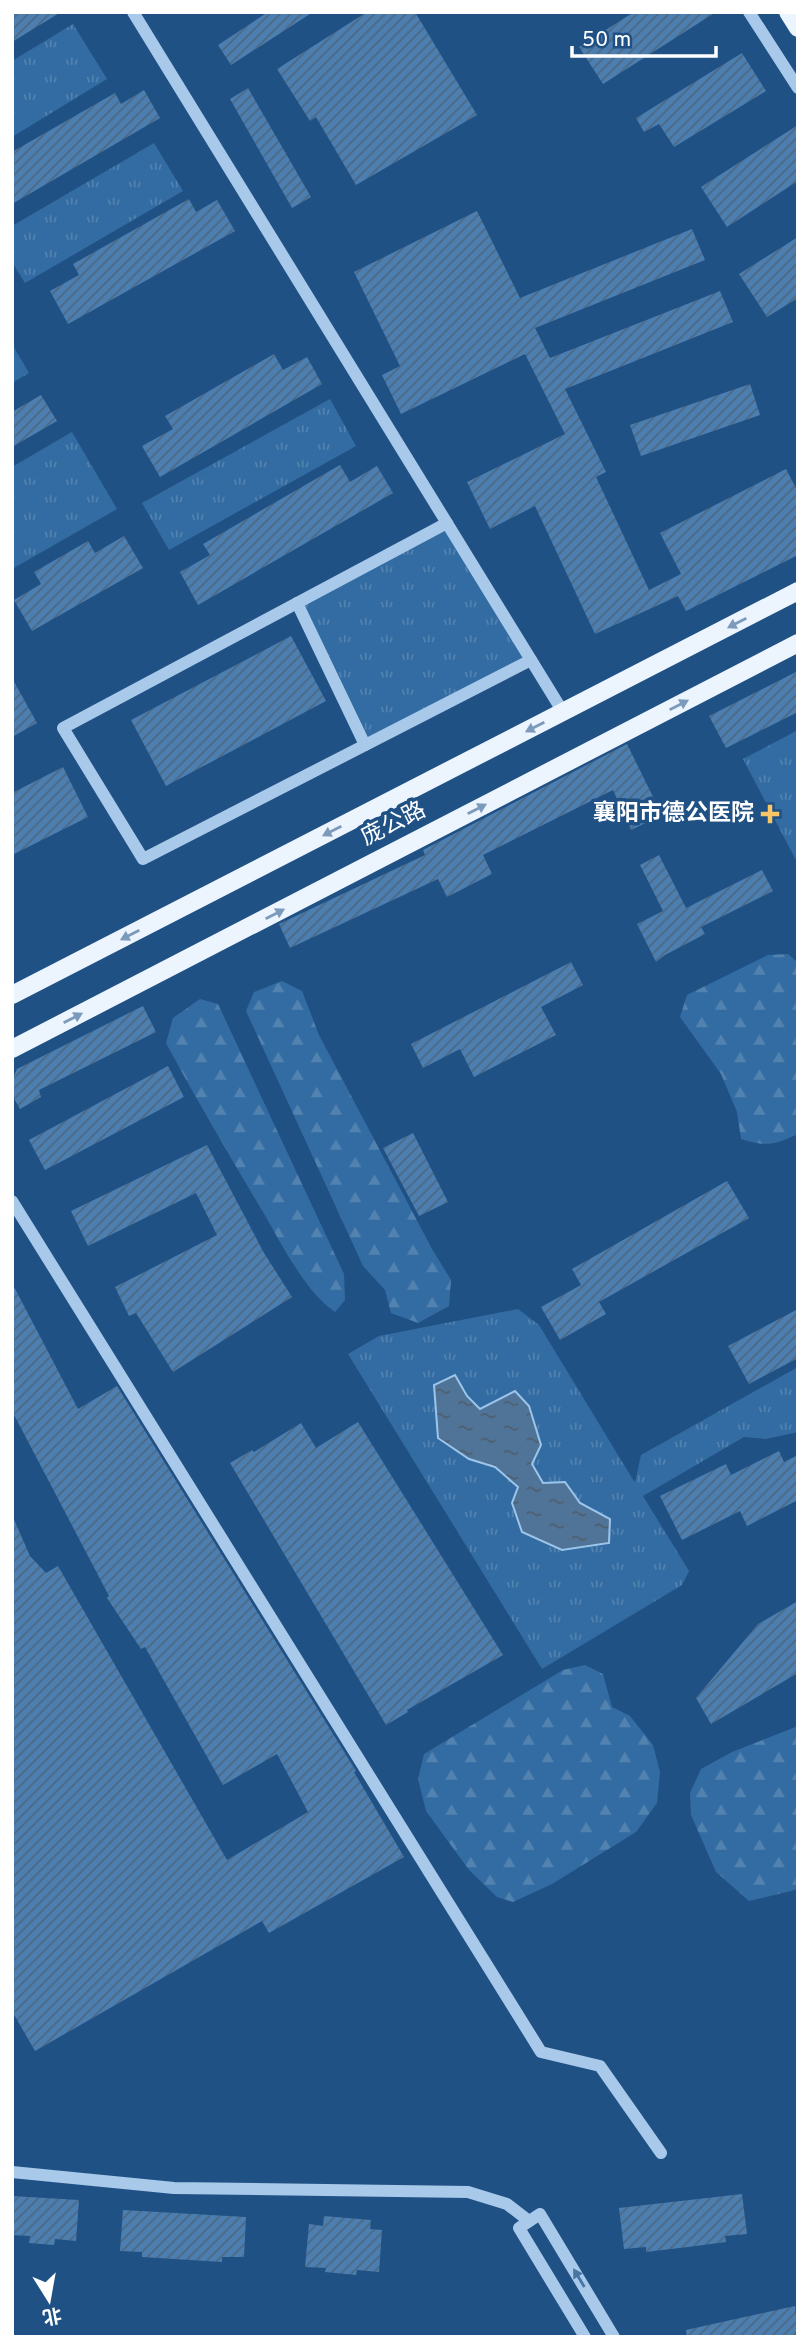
<svg xmlns="http://www.w3.org/2000/svg" width="810" height="2349" viewBox="0 0 810 2349" font-family="Overpass,'Noto Sans SC',sans-serif">
  <style>
    .grass { fill: url(#grass-tufts) }
    .forest { fill: url(#forest-firs) }
    .water { fill: url(#water-ripples); stroke: #9cc5eb; stroke-width: 2 }
    .building { fill: url(#building-hatch) }
    .lines { fill: none; stroke-linecap: round; stroke-linejoin: round }
    .minor { stroke: #a8c9ea; stroke-width: 12 }
    .major { stroke: #ecf4fe; stroke-width: 18 }
    .oneway { fill: #7c9abb }
    .oneway2 { fill: #4975a3 }
    .poi-dot { fill: #f7c668; stroke: #205185; stroke-width: 2.5 }
    .labels { text-anchor: middle; dominant-baseline: central; stroke-width: 7; stroke-linejoin: round; paint-order: stroke }
    .poi-label { font-size: 23px; font-weight: bold; fill: #fff; stroke: #205185; text-anchor: end }
    .street-label { font-size: 23px; fill: #fff; stroke: #205185 }
  </style>
  <defs>
    <pattern id="grass-tufts" width="24" height="20" patternUnits="userSpaceOnUse" patternTransform="scale(1.75)"><rect width="24" height="20" fill="#336ca2"/><path d="M3 7l-1-3M5 7V3M7 7l1-3M15 17l-1-3M17 17v-4M19 17l1-3" fill="none" stroke="#5282b0"/></pattern>
    <pattern id="forest-firs" width="22" height="20" patternUnits="userSpaceOnUse" patternTransform="scale(1.75)"><rect width="22" height="20" fill="#336ca2"/><path d="M5 1l3.5 6h-7zM16 11l3.5 6h-7z" fill="#5282b0"/></pattern>
    <pattern id="water-ripples" width="26" height="14" patternUnits="userSpaceOnUse" patternTransform="scale(1.75)"><rect width="26" height="14" fill="#507498"/><path d="M2 4q2-2 4 0t4 0M15 11q2-2 4 0t4 0" fill="none" stroke="#4e5e6e"/></pattern>
    <pattern id="building-hatch" width="6" height="6" patternUnits="userSpaceOnUse" patternTransform="scale(1.75)"><rect width="6" height="6" fill="#4c7eb0"/><path d="M-1 1l2-2M0 6l6-6M5 7l2-2" fill="none" stroke="#4c6883"/></pattern>
  </defs>
  <rect width="100%" height="100%" fill="#205185"/>
  <!-- grass -->
  <g class="grass">
    <path d="M 73,24 L 107,79 L 12,137 L 12,61 Z"/>
    <path d="M 154,143 L 183,191 L 25,283 L 12,262 L 12,226 Z"/>
    <path d="M 12,344 L 29,373 L 12,383 Z"/>
    <path d="M 330,399 L 356,446 L 169,550 L 142,503 Z"/>
    <path d="M 72,432 L 117,509 L 12,569 L 12,467 Z"/>
    <path d="M 447,523 L 531,660 L 365,745 L 297,603 Z"/>
    <path d="M 798,730 L 798,864 L 743,759 Z"/>
    <path d="M 518,1309 L 539,1325 L 635,1483 L 641,1455 L 798,1367 L 798,1432 L 766,1439 L 744,1437 L 643,1496 L 689,1571 L 682,1585 L 542,1669 L 348,1354 L 379,1336 Z"/>
  </g>
  <!-- forest -->
  <g class="forest">
    <path d="M 788,954 L 798,963 L 798,1134 C 774,1145 767,1147 741,1139 L 737,1112 L 721,1074 L 680,1017 L 687,995 L 768,955 Z"/>
    <path d="M 282,981 L 302,991 L 319,1035 L 432,1249 L 451,1280 L 449,1306 L 418,1323 L 391,1313 L 385,1290 L 363,1266 L 246,1011 L 254,992 Z"/>
    <path d="M 200,999 L 218,1004 L 344,1274 L 345,1300 L 335,1312 C 303,1290 280,1240 260,1207 C 228,1153 196,1099 166,1043 L 173,1018 Z"/>
    <path d="M 585,1665 L 603,1674 L 612,1707 L 630,1716 L 653,1745 L 660,1772 L 657,1803 L 636,1832 L 552,1884 L 513,1902 L 497,1897 L 469,1870 L 426,1811 L 418,1779 L 424,1754 L 563,1670 Z"/>
    <path d="M 798,1726 L 798,1887 L 795,1890 L 749,1901 L 716,1872 L 691,1815 L 690,1793 L 701,1769 L 732,1752 Z"/>
  </g>
  <!-- water -->
  <path class="water" d="M 455,1375 L 467,1396 L 480,1409 L 515,1391 L 529,1406 L 541,1445 L 532,1464 L 543,1483 L 565,1482 L 580,1503 L 610,1519 L 609,1543 L 562,1550 L 522,1532 L 512,1503 L 518,1487 L 495,1467 L 469,1459 L 438,1438 L 434,1385 Z"/>
  <!-- building -->
  <g class="building">
    <path d="M 12,12 L 61,12 L 12,42 Z"/>
    <path d="M 268,12 L 313,12 L 231,65 L 218,45 Z"/>
    <path d="M 367,12 L 415,12 L 477,115 L 356,185 L 316,117 L 310,121 L 277,69 Z"/>
    <path d="M 634,12 L 716,12 L 603,84 L 579,47 Z"/>
    <path d="M 742,53 L 766,91 L 674,147 L 659,124 L 644,132 L 636,118 Z"/>
    <path d="M 248,88 L 311,197 L 292,208 L 230,99 Z"/>
    <path d="M 144,90 L 160,118 L 12,204 L 12,152 L 115,93 L 121,104 Z"/>
    <path d="M 798,125 L 798,181 L 727,227 L 701,187 Z"/>
    <path d="M 189,199 L 196,212 L 217,200 L 235,231 L 68,324 L 50,291 L 79,275 L 73,264 Z"/>
    <path d="M 477,211 L 520,298 L 692,229 L 705,260 L 535,328 L 550,358 L 720,291 L 733,322 L 565,389 L 606,472 L 596,477 L 649,590 L 681,574 L 660,533 L 786,469 L 798,492 L 798,555 L 686,611 L 678,596 L 595,634 L 535,506 L 490,529 L 467,482 L 565,434 L 525,354 L 401,414 L 382,375 L 400,366 L 354,272 Z"/>
    <path d="M 798,237 L 798,298 L 767,317 L 739,274 Z"/>
    <path d="M 274,354 L 283,370 L 307,357 L 322,384 L 160,477 L 142,446 L 173,429 L 165,416 Z"/>
    <path d="M 750,384 L 760,415 L 641,456 L 630,425 Z"/>
    <path d="M 41,395 L 57,421 L 12,447 L 12,412 Z"/>
    <path d="M 340,465 L 350,482 L 377,466 L 393,493 L 198,605 L 180,572 L 210,555 L 203,544 Z"/>
    <path d="M 124,536 L 143,568 L 32,631 L 14,600 L 41,584 L 34,572 L 88,541 L 95,553 Z"/>
    <path d="M 291,636 L 326,701 L 166,786 L 131,720 Z"/>
    <path d="M 798,671 L 798,712 L 726,748 L 709,716 Z"/>
    <path d="M 12,678 L 37,723 L 12,737 Z"/>
    <path d="M 627,744 L 662,815 L 631,830 L 613,790 L 483,855 L 492,874 L 447,897 L 438,879 L 290,948 L 279,924 L 425,855 L 423,850 Z"/>
    <path d="M 63,767 L 88,817 L 12,855 L 12,793 Z"/>
    <path d="M 659,855 L 686,908 L 762,870 L 773,891 L 701,927 L 705,934 L 665,955 L 656,962 L 637,924 L 663,911 L 640,865 Z"/>
    <path d="M 571,962 L 583,985 L 541,1007 L 556,1035 L 474,1077 L 460,1049 L 423,1068 L 411,1044 Z"/>
    <path d="M 143,1006 L 156,1032 L 39,1090 L 41,1097 L 20,1109 L 12,1095 L 12,1080 L 17,1069 Z"/>
    <path d="M 168,1066 L 184,1097 L 45,1170 L 29,1140 Z"/>
    <path d="M 413,1133 L 448,1202 L 419,1216 L 383,1148 Z"/>
    <path d="M 207,1145 L 264,1253 L 292,1297 L 173,1372 L 136,1313 L 129,1316 L 115,1287 L 217,1235 L 196,1193 L 88,1246 L 71,1211 Z"/>
    <path d="M 727,1181 L 749,1218 L 599,1302 L 606,1314 L 560,1340 L 541,1307 L 581,1285 L 572,1269 Z"/>
    <path d="M 12,1283 L 78,1409 L 117,1386 L 356,1771 L 354,1772 L 404,1857 L 269,1933 L 262,1921 L 35,2051 L 12,2011 L 12,1515 L 30,1556 L 46,1573 L 58,1566 L 227,1860 L 308,1812 L 277,1754 L 223,1785 L 145,1647 L 141,1649 L 107,1598 L 109,1596 L 12,1411 Z"/>
    <path d="M 798,1309 L 798,1358 L 749,1384 L 728,1346 Z"/>
    <path d="M 358,1422 L 503,1655 L 407,1710 L 408,1712 L 386,1725 L 230,1463 L 252,1450 L 254,1452 L 301,1423 L 316,1448 Z"/>
    <path d="M 779,1451 L 784,1462 L 798,1455 L 798,1500 L 747,1526 L 740,1511 L 682,1540 L 660,1496 L 726,1464 L 731,1475 Z"/>
    <path d="M 798,1601 L 798,1673 L 711,1724 L 696,1698 L 758,1624 Z"/>
    <path d="M 742,2194 L 747,2234 L 725,2236 L 726,2242 L 688,2247 L 646,2252 L 646,2247 L 624,2249 L 619,2208 Z"/>
    <path d="M 12,2196 L 79,2200 L 76,2241 L 55,2239 L 54,2245 L 29,2243 L 30,2236 L 12,2235 Z"/>
    <path d="M 123,2210 L 246,2217 L 244,2257 L 222,2257 L 222,2262 L 142,2257 L 142,2252 L 120,2251 Z"/>
    <path d="M 324,2216 L 371,2220 L 370,2229 L 382,2230 L 379,2272 L 357,2270 L 356,2275 L 325,2272 L 326,2268 L 305,2267 L 309,2224 L 323,2226 Z"/>
    <path d="M 795,2306 L 798,2337 L 687,2337 L 686,2330 Z"/>
  </g>
  <g class="lines">
    <!-- minor -->
    <g class="minor">
      <path d="M 133,12 L 563,712"/>
      <path d="M 749,12 L 798,88"/>
      <path d="M 447,523 L 63,728 L 143,859 L 531,660"/>
      <path d="M 297,603 L 365,745"/>
      <path d="M 12,1201 L 541,2052 L 600,2066 L 661,2153"/>
      <path d="M 12,2172 L 174,2188 L 468,2192 L 507,2204 L 529,2221"/>
      <path d="M 585,2337 L 519,2228 L 540,2214 L 614,2337"/>
    </g>
    <!-- major -->
    <g class="major">
      <path d="M 788,12 L 798,28"/>
      <path d="M 12,995 L 798,591"/>
      <path d="M 12,1049 L 798,643"/>
    </g>
  </g>
  <!-- one-way arrows -->
  <defs><path id="oneway-solid" d="M-6-.8H1V-3.2L6.5 0L1 3.2V.8H-6Z" transform="scale(1.75)"/></defs>
  <g class="oneway">
    <use href="#oneway-solid" transform="translate(737 623) rotate(153)"/>
    <use href="#oneway-solid" transform="translate(679 705) rotate(-27)"/>
    <use href="#oneway-solid" transform="translate(535 727) rotate(153)"/>
    <use href="#oneway-solid" transform="translate(477 809) rotate(-27)"/>
    <use href="#oneway-solid" transform="translate(332 831) rotate(153)"/>
    <use href="#oneway-solid" transform="translate(275 914) rotate(-27)"/>
    <use href="#oneway-solid" transform="translate(130 935) rotate(153)"/>
    <use href="#oneway-solid" transform="translate(73 1018) rotate(-27)"/>
  </g>
  <use class="oneway2" href="#oneway-solid" transform="translate(579 2278) rotate(-121)"/>
  <!-- markers -->
  <path class="poi-dot" d="M766.5 803.5h7v7h7v7h-7v7h-7v-7h-7v-7h7z"/>
  <g class="labels">
    <!-- poi labels -->
    <g class="poi-label">
      <text x="754" y="814">襄阳市德公医院</text>
    </g>
    <!-- street labels -->
    <g class="street-label">
      <text transform="translate(394 825) rotate(-27)">庞公路</text>
    </g>
  </g>
  <!-- border -->
  <rect width="810" height="2349" fill="none" stroke="#ffffff" stroke-width="28"/>
  <!-- north arrow -->
  <g transform="translate(49 2300) rotate(169)" stroke="#205185" stroke-width="5" paint-order="stroke">
  <path d="M0-5L12 26L0 18L-12 26Z" fill="#ffffff"/>
  <text y="-10" font-size="19" font-weight="bold" text-anchor="middle" fill="#ffffff">北</text>
  </g>
  <!-- scale -->
  <path d="M572 46v10h144v-10" fill="none" stroke="#ffffff" stroke-width="3.5"/>
  <text x="582" y="46" font-size="21" fill="#ffffff" stroke="#205185" stroke-width="5" paint-order="stroke">50 m</text>
</svg>
